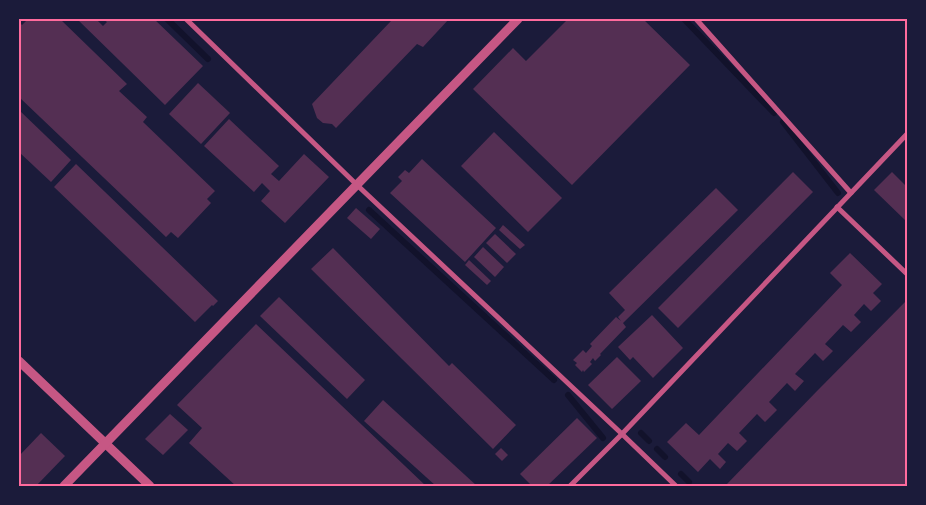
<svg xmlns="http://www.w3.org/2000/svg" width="926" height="505" viewBox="0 0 926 505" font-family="Commissioner,sans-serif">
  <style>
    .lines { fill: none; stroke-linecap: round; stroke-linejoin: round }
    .stream { stroke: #12122b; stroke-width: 6 }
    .building { fill: #542f53 }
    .minor { stroke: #c65784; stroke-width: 5 }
    .tertiary { stroke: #c65784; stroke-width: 9 }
    .neatline { fill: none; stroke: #ff6b9d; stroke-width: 2 }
  </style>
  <rect width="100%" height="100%" fill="#1b1b3a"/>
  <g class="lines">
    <!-- stream -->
    <g class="stream">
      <path d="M 167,19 L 208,59"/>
      <path d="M 684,19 L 774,113"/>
      <path d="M 783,122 L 838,193"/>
      <path d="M 369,210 L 554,380"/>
      <path d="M 568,395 L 603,438"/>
      <path d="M 641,433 L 649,441"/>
      <path d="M 657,449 L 665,457"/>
      <path d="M 681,474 L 689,482"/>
    </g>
  </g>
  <!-- building -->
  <g class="building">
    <path d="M 28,19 L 60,19 L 127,84 L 119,91 L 147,117 L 143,122 L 215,191 L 207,199 L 211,203 L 178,238 L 171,232 L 166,237 L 19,97 L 19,24 L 20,23 L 22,25 Z"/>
    <path d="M 77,19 L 96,19 L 103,26 L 107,22 L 103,19 L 154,19 L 203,66 L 165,105 Z"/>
    <path d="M 398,19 L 449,19 L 423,47 L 417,44 L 336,128 L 332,124 L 323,123 L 317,118 L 312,104 L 391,21 Z"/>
    <path d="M 568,19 L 643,19 L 690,65 L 572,185 L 473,89 L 513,48 L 526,61 Z"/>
    <path d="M 198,83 L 230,113 L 201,144 L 169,114 Z"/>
    <path d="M 19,110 L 71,160 L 51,182 L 19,152 Z"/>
    <path d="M 229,119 L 279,166 L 271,174 L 279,181 L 304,154 L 329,177 L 285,223 L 261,201 L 270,191 L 262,183 L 254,192 L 204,146 Z"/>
    <path d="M 494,132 L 562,198 L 528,232 L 461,166 Z"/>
    <path d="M 422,159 L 496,228 L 465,262 L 390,193 L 402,181 L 398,177 L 405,170 L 409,173 Z"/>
    <path d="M 76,164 L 218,301 L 213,306 L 212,305 L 195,322 L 54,187 Z"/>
    <path d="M 793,172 L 813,192 L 678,328 L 658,308 Z"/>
    <path d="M 892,172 L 907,187 L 907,222 L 874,190 Z"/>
    <path d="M 716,188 L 738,210 L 623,323 L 626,327 L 600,354 L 601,355 L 595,361 L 593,358 L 590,362 L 592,364 L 584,372 L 583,370 L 582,372 L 575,365 L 577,363 L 573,360 L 583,350 L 586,353 L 592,346 L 590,344 L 616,317 L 621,321 L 618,317 L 625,310 L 609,293 Z"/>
    <path d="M 356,208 L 380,229 L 371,239 L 347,218 Z"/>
    <path d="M 503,225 L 525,245 L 520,249 L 499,230 Z"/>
    <path d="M 495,234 L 516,254 L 507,263 L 486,243 Z"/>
    <path d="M 483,247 L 504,267 L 495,277 L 474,257 Z"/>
    <path d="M 333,248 L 449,366 L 452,363 L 516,425 L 493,449 L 311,269 Z"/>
    <path d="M 850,253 L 882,284 L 873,293 L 881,301 L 871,311 L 864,304 L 854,315 L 861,322 L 851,332 L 843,325 L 825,344 L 833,351 L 823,361 L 815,353 L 795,374 L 804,381 L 795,391 L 787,383 L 769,402 L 777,410 L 765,422 L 757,414 L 739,433 L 747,441 L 737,451 L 728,443 L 718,454 L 726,462 L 720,469 L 710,459 L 698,472 L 667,442 L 686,423 L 699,435 L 842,285 L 830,273 Z"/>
    <path d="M 469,260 L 491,281 L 487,285 L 465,265 Z"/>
    <path d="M 279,297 L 365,380 L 347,399 L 260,316 Z"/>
    <path d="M 907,300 L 907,486 L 725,486 L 818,390 Z"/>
    <path d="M 652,315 L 683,348 L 653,378 L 633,357 L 630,360 L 618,347 Z"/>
    <path d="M 256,324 L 426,486 L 236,486 L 189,443 L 202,428 L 177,405 Z"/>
    <path d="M 617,357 L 641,381 L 612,409 L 588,385 Z"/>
    <path d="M 383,400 L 477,486 L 436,486 L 364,421 Z"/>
    <path d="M 170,414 L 188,430 L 163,455 L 145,439 Z"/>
    <path d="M 577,418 L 597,438 L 547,486 L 532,486 L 520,474 Z"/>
    <path d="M 41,433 L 65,456 L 36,486 L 19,486 L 19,456 Z"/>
    <path d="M 501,448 L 508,455 L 502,461 L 495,454 Z"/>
  </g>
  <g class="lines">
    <!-- minor -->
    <g class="minor">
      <path d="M 186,19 L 357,185 L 622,434 L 676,486"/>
      <path d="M 696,19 L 851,193"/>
      <path d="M 837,207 L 907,274"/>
      <path d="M 570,486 L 622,434 L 907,134"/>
    </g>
    <!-- tertiary -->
    <g class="tertiary">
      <path d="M 19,361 L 150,486"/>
      <path d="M 64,486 L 518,19"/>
    </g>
  </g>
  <!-- border -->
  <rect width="926" height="505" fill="none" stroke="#1b1b3a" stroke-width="40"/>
  <rect x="20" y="20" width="886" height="465" class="neatline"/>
</svg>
